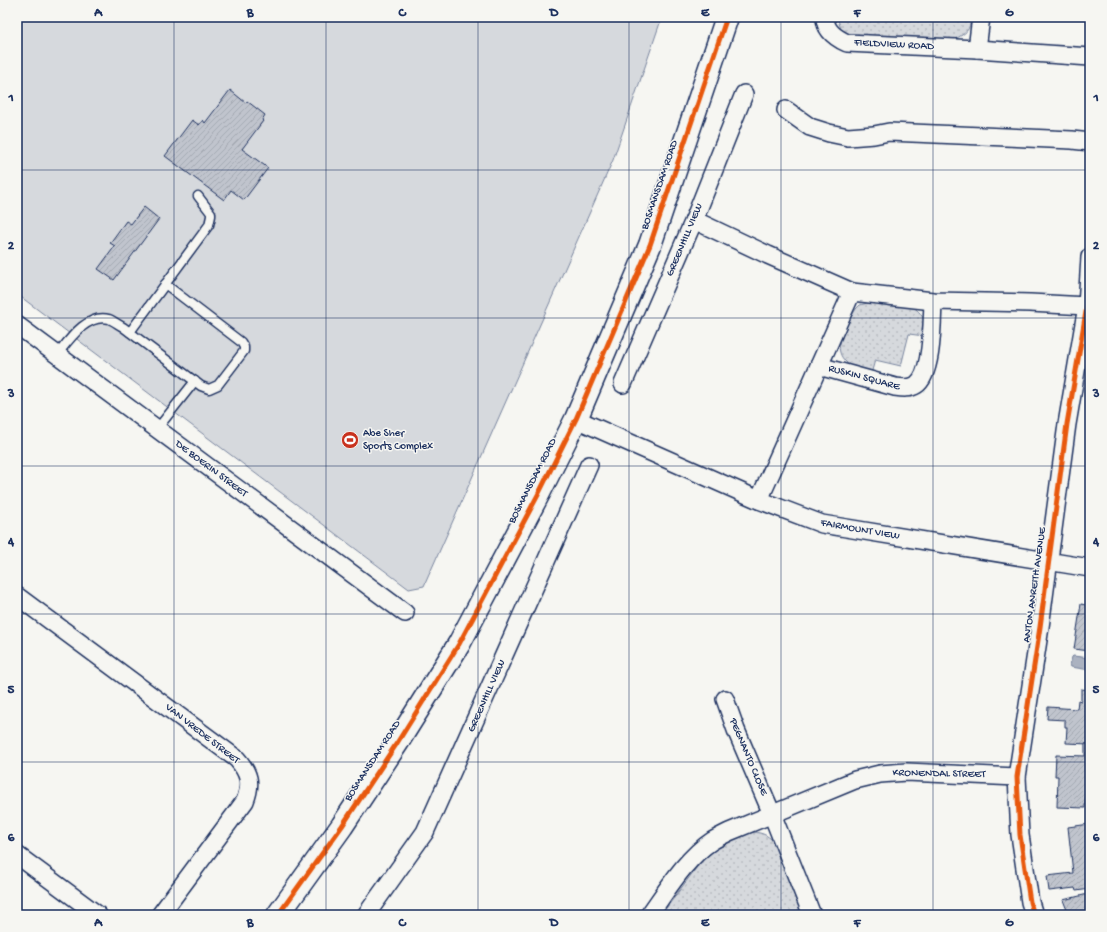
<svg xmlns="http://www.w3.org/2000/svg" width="1107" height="932" viewBox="0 0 1107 932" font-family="'Gochi Hand',sans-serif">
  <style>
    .grass { fill: #d6d9dd; stroke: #78849e }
    .park { fill: url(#park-dots); stroke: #78849e }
    .water { fill: #abb2c0; stroke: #717e99 }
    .building { fill: url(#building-hatch); stroke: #1b2f5e }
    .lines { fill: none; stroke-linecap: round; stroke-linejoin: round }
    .lane-casing { stroke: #1b2f5e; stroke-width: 11 }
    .street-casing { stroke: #1b2f5e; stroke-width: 20 }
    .primary-casing { stroke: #1b2f5e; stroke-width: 25 }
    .lane { stroke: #f6f6f2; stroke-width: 8 }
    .street { stroke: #f6f6f2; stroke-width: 17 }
    .primary { stroke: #f6f6f2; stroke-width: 22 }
    .cycleway-casing { stroke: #f6f6f2; stroke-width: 8 }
    .cycleway { stroke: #e8590c; stroke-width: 5 }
    .grid { fill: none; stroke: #1b2f5e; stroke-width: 1; stroke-opacity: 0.55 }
    .labels { text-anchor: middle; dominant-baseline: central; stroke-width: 3; stroke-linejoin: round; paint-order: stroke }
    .street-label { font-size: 11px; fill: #1b2f5e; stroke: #f6f6f2 }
    .poi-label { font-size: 11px; fill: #1b2f5e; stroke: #f6f6f2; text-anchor: start }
    .neatline { fill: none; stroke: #1b2f5e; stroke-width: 1.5 }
    .grid-label { font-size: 13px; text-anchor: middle; font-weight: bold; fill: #1b2f5e }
  </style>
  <defs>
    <pattern id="park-dots" width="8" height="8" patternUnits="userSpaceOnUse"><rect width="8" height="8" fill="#d6d9dd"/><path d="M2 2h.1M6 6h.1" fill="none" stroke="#b7bbc0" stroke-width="1.8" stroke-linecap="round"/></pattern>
    <pattern id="building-hatch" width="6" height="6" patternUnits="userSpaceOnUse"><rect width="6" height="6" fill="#c0c4cd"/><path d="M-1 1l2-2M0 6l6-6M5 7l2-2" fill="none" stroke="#a4a9b2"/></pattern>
  </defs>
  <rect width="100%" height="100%" fill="#f6f6f2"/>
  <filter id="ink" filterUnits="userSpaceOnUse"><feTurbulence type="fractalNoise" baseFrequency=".025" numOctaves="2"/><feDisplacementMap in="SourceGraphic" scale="8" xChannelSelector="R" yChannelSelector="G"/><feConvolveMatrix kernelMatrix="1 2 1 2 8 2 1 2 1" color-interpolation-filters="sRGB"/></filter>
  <g filter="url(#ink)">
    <!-- grass -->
    <path class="grass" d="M 17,17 L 662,17 L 613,160 L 424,586 L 409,589 L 17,294 Z"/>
    <!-- park -->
    <g class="park">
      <path d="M 837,17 L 971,17 C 970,31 966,33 955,39 L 853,36 L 841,29 Z"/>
      <path d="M 871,302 L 913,307 C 926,316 924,322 924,336 L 909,334 L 901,366 L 875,360 L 871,374 C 862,371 851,368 845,361 C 841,357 838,350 840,344 C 841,336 851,316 856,309 L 860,305 Z"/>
      <path d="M 749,832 C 760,832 767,834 774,842 L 802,915 L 661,915 L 706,855 L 728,840 Z"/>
    </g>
    <!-- water -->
    <path class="water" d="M 1073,656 L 1090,658 L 1090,670 L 1071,667 L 1070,665 L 1072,657 Z"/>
    <!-- building -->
    <g class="building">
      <path d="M 230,90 L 246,103 L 247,101 L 265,115 L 262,120 L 263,121 L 242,149 L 268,168 L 244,200 L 231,190 L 224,200 L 165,156 L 192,120 L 199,125 L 203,120 L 205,123 Z"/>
      <path d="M 144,207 L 159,219 L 114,280 L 98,269 L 115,246 L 110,243 L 126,221 L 131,224 Z"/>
      <path d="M 1081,604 L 1090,606 L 1090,651 L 1074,649 Z"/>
      <path d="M 1081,689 L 1090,690 L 1090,730 L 1089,744 L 1066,743 L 1067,727 L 1065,727 L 1065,720 L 1047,719 L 1048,707 L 1077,709 L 1078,700 L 1081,701 Z"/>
      <path d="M 1085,744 L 1090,744 L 1090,759 L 1088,759 L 1085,808 L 1057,807 L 1058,776 L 1055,776 L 1056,755 L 1085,756 Z"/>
      <path d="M 1090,824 L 1090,889 L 1076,891 L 1075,888 L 1049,891 L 1047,876 L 1073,873 L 1068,827 Z"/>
      <path d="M 1088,894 L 1090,899 L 1090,915 L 1069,915 L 1063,900 Z"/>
    </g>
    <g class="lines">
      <defs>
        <g id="lane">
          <path d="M 130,332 L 209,225 L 211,216 L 211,213 L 198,196"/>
          <path d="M 57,355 C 69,340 87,313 109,319 C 114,321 119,325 123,327 L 201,386 L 209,389 L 218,385 L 244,351 L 244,347 L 241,342 L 165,284"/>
          <path d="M 157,429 L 195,381"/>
        </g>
        <g id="street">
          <path d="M 825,17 C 825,31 836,38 847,43 L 977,49 L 1090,57"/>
          <path d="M 977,49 L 981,17"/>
          <path d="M 786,110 L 810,127 L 829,133 L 848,137 L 874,135 L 889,132 L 1072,140 L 1090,142"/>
          <path d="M 694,220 L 768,255 L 852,292 L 933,301 L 1030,303 L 1087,306"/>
          <path d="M 17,325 L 405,613"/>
          <path d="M 819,366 L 895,387 C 902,388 910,389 916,385 C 933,374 932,320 933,301"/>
          <path d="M 623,384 L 694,220 L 744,94"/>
          <path d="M 576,419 L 759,500 L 822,524 L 1090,568"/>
          <path d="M 759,500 L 852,292"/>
          <path d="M 17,596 L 237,759 C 249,773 252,783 245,801 L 160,915"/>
          <path d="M 725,699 L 736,730 L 772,814 L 812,915"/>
          <path d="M 17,855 L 98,915"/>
          <path d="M 366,915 L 425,832 L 589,465"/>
          <path d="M 649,915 C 667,890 686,858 712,841 C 717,838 723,835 729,832 L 855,780 L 880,774 L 906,772 L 1017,777"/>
          <path d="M 1034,915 L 1030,902 L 1020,835 L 1017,777 L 1040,627 L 1067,424 L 1087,306 L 1090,257"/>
        </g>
        <path id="primary" d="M 278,915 L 342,826 L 397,743 L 459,644 L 539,493 L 576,419 L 650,245 L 727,17"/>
      </defs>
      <!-- lane casing -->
      <use href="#lane" class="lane-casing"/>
      <!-- street casing -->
      <use href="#street" class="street-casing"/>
      <!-- primary casing -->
      <use href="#primary" class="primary-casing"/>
      <!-- lane -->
      <use href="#lane" class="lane"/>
      <!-- street -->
      <use href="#street" class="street"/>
      <!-- primary -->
      <use href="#primary" class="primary"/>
      <defs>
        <g id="cycleway">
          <path d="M 278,915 L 342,826 L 397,743 L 459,644 L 539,493 L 576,419 L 650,245 L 727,17"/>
          <path d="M 1034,915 L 1030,902 L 1020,835 L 1017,777 L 1040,627 L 1067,424 L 1087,306 L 1090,257"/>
        </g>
      </defs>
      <!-- cycleway casing -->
      <use href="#cycleway" class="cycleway-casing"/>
      <!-- cycleway -->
      <use href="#cycleway" class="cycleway"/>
    </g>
  </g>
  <!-- grid -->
  <path class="grid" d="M 174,17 L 174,915M 326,17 L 326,915M 478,17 L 478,915M 629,17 L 629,915M 781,17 L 781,915M 933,17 L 933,915M 17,170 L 1090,170M 17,318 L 1090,318M 17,466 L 1090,466M 17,614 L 1090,614M 17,762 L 1090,762"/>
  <!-- icons -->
  <defs>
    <symbol id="stadium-disc" viewBox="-11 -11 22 22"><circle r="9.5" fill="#c8321e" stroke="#f6f6f2"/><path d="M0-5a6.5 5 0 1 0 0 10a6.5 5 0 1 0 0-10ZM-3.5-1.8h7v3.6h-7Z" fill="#fff"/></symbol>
  </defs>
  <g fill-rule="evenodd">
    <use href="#stadium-disc" x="340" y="430" width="20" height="20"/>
  </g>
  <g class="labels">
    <!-- street labels -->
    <g class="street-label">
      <text transform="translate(894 45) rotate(3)">FIELDVIEW ROAD</text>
      <text transform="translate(660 185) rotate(-71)">BOSMANSDAM ROAD</text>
      <text transform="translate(685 240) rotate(-67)">GREENHILL VIEW</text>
      <text transform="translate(864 378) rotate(15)">RUSKIN SQUARE</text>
      <text transform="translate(211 469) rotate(37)">DE BOERIN STREET</text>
      <text transform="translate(533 481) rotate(-63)">BOSMANSDAM ROAD</text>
      <text transform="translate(860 530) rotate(10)">FAIRMOUNT VIEW</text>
      <text transform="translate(1035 585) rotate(-82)">ANTON ANREITH AVENUE</text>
      <text transform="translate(487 696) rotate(-66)">GREENHILL VIEW</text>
      <text transform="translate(202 734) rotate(38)">VAN VREDE STREET</text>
      <text transform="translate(748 757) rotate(67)">PEGNANTO CLOSE</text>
      <text transform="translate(373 761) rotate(-57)">BOSMANSDAM ROAD</text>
      <text transform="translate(939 774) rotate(1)">KRONENDAL STREET</text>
    </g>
    <!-- poi labels -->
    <g class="poi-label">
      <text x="363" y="434">Abe Sher<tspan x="363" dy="13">Sports Complex</tspan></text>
    </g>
  </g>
  <!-- margin -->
  <rect width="1107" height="932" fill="none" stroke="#f6f6f2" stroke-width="44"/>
  <rect x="22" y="22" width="1063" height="888" class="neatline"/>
  <g class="grid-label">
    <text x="98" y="16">A</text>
    <text x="250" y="16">B</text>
    <text x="402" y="16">C</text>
    <text x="554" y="16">D</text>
    <text x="705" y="16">E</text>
    <text x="857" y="16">F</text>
    <text x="1009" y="16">G</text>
    <text x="11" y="101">1</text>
    <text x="1096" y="101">1</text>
    <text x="11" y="249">2</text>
    <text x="1096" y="249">2</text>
    <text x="11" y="397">3</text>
    <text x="1096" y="397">3</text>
    <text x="11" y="545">4</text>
    <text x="1096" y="545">4</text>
    <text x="11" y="693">5</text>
    <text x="1096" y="693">5</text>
    <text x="11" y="841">6</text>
    <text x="1096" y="841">6</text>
    <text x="98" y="926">A</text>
    <text x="250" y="926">B</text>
    <text x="402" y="926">C</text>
    <text x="554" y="926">D</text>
    <text x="705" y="926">E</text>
    <text x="857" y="926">F</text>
    <text x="1009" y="926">G</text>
  </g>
</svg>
